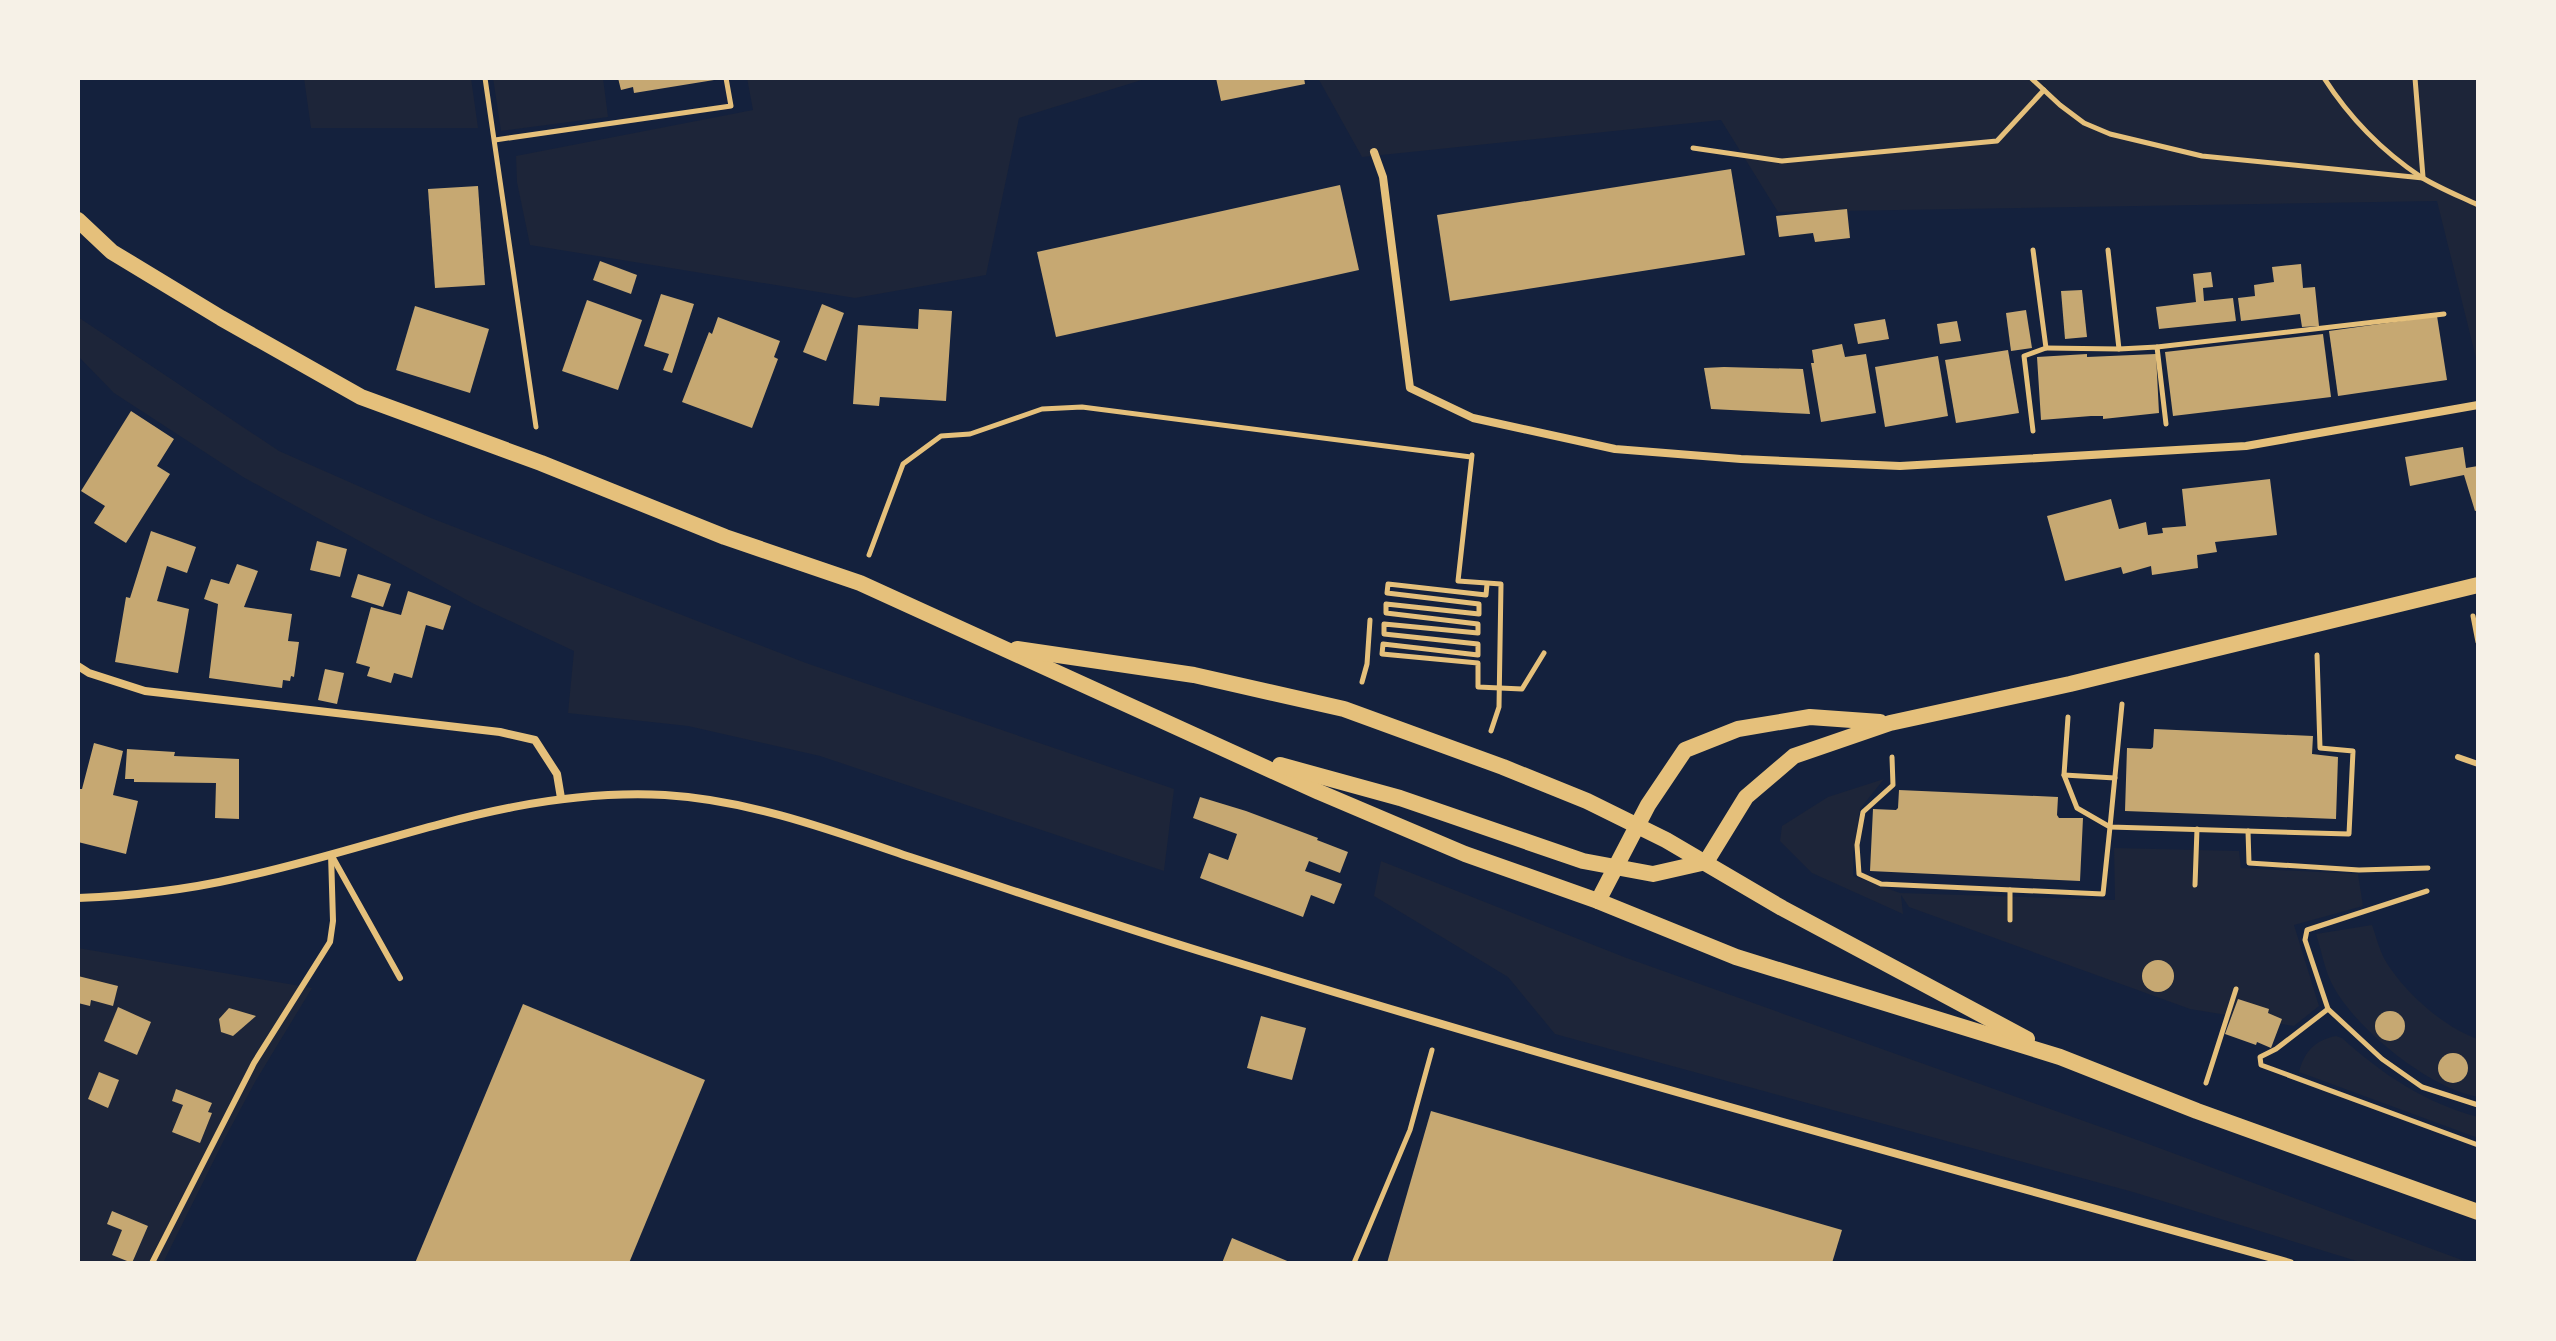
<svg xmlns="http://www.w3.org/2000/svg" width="2556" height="1341" viewBox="0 0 2556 1341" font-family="'IBM Plex Serif',serif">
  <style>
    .green { fill: #1d2539 }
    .building { fill: #c6a872 }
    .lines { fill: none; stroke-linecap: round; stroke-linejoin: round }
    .path { stroke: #e5c07b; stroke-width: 5 }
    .service { stroke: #e5c07b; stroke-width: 6 }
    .minor { stroke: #e5c07b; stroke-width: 8 }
    .secondary { stroke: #e5c07b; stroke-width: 16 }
  </style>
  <rect width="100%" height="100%" fill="#14213d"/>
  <!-- green -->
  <g class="green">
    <path d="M 304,78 L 471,78 L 478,128 L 311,128 Z"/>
    <path d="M 493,78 L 603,78 L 608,117 L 501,131 Z"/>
    <path d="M 747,78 L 1148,78 L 1019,118 L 986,275 L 855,298 L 530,245 L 517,182 L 516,156 L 753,110 Z"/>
    <path d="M 1318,78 L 2478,78 L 2478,366 L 2437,201 L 1778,212 L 1721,120 L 1362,157 Z"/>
    <path d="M 78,317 L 279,451 L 431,518 L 806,663 L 1174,789 L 1164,871 L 820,756 L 688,726 L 568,713 L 574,651 L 474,604 L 243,477 L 114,393 L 78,356 Z"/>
    <path d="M 1884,779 L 1860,809 L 1853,855 L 1853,876 L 1900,893 L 2115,900 L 2114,848 L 2239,851 L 2241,868 L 2358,874 L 2363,906 L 2294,925 L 2319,1006 L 2294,1026 L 2190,1009 L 1909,907 L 1901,895 L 1903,914 L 1812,873 L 1780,841 L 1782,826 L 1828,797 Z"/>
    <path d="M 1381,861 L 1624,957 L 2143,1142 L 2470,1263 L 2363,1263 L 2133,1192 L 1555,1034 L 1508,977 L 1374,896 Z"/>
    <path d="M 2372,925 C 2376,936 2379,949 2385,960 C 2403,991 2444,1028 2478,1039 L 2478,1097 C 2428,1088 2353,1027 2331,982 C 2324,967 2321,949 2316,934 Z"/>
    <path d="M 78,948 L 312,988 L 255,1082 L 225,1138 L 163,1263 L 78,1263 Z"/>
    <path d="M 2336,1036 L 2342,1038 C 2382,1074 2425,1103 2478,1117 L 2478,1138 L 2299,1072 C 2304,1053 2314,1040 2336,1036 Z"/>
  </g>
  <!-- building -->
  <g class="building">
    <path d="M 618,78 L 714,78 L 714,80 L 634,93 L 633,87 L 621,90 Z"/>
    <path d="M 1216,78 L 1304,78 L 1305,84 L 1221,101 Z"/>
    <path d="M 1731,169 L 1745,255 L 1450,301 L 1437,215 Z"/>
    <path d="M 1340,185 L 1359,270 L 1056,337 L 1037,252 Z"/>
    <path d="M 478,186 L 485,285 L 435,288 L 428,189 Z"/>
    <path d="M 1847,209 L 1850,238 L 1815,242 L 1813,233 L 1779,237 L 1776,216 Z"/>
    <path d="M 600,261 L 637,275 L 631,294 L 593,280 Z"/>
    <path d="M 2301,264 L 2303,288 L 2315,287 L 2319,326 L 2302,327 L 2300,314 L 2241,321 L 2238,298 L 2255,296 L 2254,285 L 2274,282 L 2272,267 Z"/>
    <path d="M 2211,272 L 2213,287 L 2203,288 L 2204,301 L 2233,298 L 2236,321 L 2159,329 L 2156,307 L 2196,302 L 2193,274 Z"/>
    <path d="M 2082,290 L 2087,337 L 2065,339 L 2061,291 Z"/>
    <path d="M 661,294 L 694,304 L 672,373 L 663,370 L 669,354 L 644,346 Z"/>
    <path d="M 587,300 L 642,320 L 618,390 L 562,371 Z"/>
    <path d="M 822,304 L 844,313 L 826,361 L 803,352 Z"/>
    <path d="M 415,306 L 489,329 L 470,393 L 396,370 Z"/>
    <path d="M 919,309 L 952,311 L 946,401 L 880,397 L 879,406 L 853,404 L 858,325 L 918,329 Z"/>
    <path d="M 2026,310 L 2032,348 L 2011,351 L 2006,313 Z"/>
    <path d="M 2437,316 L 2447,380 L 2338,396 L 2329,331 Z"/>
    <path d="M 718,317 L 780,341 L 774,357 L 778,359 L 752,428 L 682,402 L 709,332 L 712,334 Z"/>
    <path d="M 1885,319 L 1889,339 L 1858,344 L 1854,324 Z"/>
    <path d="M 1957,321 L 1961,341 L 1940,344 L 1937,324 Z"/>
    <path d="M 2323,334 L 2331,397 L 2173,416 L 2165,352 Z"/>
    <path d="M 1842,344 L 1845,357 L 1866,354 L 1876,413 L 1821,422 L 1811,363 L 1814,363 L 1812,350 Z"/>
    <path d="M 2008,350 L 2019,413 L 1956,423 L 1945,360 Z"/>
    <path d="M 2087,354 L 2087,357 L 2156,354 L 2159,413 L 2103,419 L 2103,416 L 2091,416 L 2041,420 L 2037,357 Z"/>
    <path d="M 1938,356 L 1948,416 L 1885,427 L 1875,367 Z"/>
    <path d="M 1724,367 L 1803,369 L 1810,414 L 1711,409 L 1704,368 Z"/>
    <path d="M 131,411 L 174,439 L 157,466 L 170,474 L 126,543 L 94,523 L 105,506 L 81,491 Z"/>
    <path d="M 2463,447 L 2466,468 L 2478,466 L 2478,510 L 2475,511 L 2464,475 L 2410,486 L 2405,457 Z"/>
    <path d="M 2270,479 L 2277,535 L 2215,542 L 2217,552 L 2197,555 L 2198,568 L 2152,575 L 2151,566 L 2123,574 L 2121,567 L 2065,581 L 2047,516 L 2111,499 L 2119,529 L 2146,522 L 2148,535 L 2163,533 L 2162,528 L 2186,526 L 2182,489 Z"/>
    <path d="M 151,531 L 196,547 L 187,573 L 167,566 L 157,601 L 189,609 L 178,673 L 115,662 L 126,597 L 130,598 Z"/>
    <path d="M 317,541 L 347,549 L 340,577 L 310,570 Z"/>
    <path d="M 237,564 L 258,571 L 244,607 L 292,614 L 288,641 L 299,642 L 294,677 L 291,676 L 290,681 L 283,680 L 282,688 L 209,678 L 218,604 L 204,599 L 211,579 L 229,584 Z"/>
    <path d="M 358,574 L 391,584 L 383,607 L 351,597 Z"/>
    <path d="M 408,591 L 451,606 L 443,630 L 426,625 L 412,678 L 394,673 L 391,683 L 367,676 L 370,667 L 356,663 L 371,607 L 401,615 Z"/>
    <path d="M 325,669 L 344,673 L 337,704 L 318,700 Z"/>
    <path d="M 2154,729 L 2313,736 L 2312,754 L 2338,757 L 2336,819 L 2125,811 L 2127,748 L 2151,749 L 2153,747 Z"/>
    <path d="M 94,743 L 123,751 L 113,795 L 138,801 L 126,854 L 78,842 L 78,792 L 79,789 L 82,789 Z"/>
    <path d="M 127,749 L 175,752 L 174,756 L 239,759 L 239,819 L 215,818 L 216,783 L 134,782 L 134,779 L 125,779 Z"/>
    <path d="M 1899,790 L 2058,797 L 2057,815 L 2059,818 L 2083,818 L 2080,881 L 1870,871 L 1873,809 L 1896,810 L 1898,808 Z"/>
    <path d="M 1200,797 L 1246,811 L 1318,838 L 1317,840 L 1348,852 L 1340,873 L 1309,861 L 1305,871 L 1342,884 L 1334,904 L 1311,895 L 1303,917 L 1200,878 L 1209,853 L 1228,860 L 1237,834 L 1193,818 Z"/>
    <circle cx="2158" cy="976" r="16"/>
    <path d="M 78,976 L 118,986 L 113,1006 L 91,1000 L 90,1006 L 78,1003 Z"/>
    <path d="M 2238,999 L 2269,1009 L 2268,1013 L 2282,1019 L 2271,1048 L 2257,1042 L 2256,1045 L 2225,1034 Z"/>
    <path d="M 523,1004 L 705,1080 L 629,1263 L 415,1263 Z"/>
    <path d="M 118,1007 L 151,1022 L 137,1055 L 104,1041 Z"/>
    <path d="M 229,1008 L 256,1016 L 233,1036 L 221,1032 L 219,1019 Z"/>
    <circle cx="2390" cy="1026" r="15"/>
    <path d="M 1261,1016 L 1306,1028 L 1292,1080 L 1247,1068 Z"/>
    <circle cx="2453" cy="1068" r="15"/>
    <path d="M 99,1072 L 119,1080 L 108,1108 L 88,1099 Z"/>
    <path d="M 176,1089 L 212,1103 L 208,1112 L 212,1113 L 200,1143 L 172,1132 L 183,1105 L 172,1101 Z"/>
    <path d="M 1431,1111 L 1842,1230 L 1832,1263 L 1387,1263 Z"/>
    <path d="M 112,1211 L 148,1226 L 132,1263 L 112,1255 L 122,1230 L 107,1224 Z"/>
    <path d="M 1232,1238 L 1292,1263 L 1222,1263 Z"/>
  </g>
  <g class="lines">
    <!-- path -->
    <g class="path">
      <path d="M 485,78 L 536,427"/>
      <path d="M 2031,78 L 2060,105 L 2084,123 L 2110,134 L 2202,156 L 2423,178"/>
      <path d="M 2324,78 C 2349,117 2382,151 2421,177 C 2439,188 2459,196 2478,205"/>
      <path d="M 2415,78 L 2423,177"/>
      <path d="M 495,140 L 731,106 L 726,78"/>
      <path d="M 1693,148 L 1782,161 L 1997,141 L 2044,90"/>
      <path d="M 2108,250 L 2119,349 L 2157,347 L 2166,424"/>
      <path d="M 2157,347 L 2444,314"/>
      <path d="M 2046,348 L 2119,349"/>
      <path d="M 2033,431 L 2024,356 L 2046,348 L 2033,250"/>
      <path d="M 1472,455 L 1458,581 L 1501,584 L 1499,707 L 1491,731"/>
      <path d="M 869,555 L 903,464 L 941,436 L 970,434 L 1042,409 L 1082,407 L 1471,457"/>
      <path d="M 1487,584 L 1486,595 L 1388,584 L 1387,593 L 1479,604 L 1479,614 L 1386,604 L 1386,613 L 1478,624 L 1478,633 L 1384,624 L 1384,634 L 1478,644 L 1478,655 L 1383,644 L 1382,654 L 1478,663 L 1478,687 L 1522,689 L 1544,653"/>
      <path d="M 2473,616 L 2478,642"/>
      <path d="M 1362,682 L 1367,664 L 1370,620"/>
      <path d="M 2122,704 L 2110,827 L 2349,834 L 2353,751 L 2320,748 L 2317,655"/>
      <path d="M 1892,757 L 1893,785 L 1863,812 L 1857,845 L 1859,874 L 1881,884 L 2103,894 L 2110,827 L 2077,808 L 2064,775 L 2068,717"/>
      <path d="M 2064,775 L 2115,778"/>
      <path d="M 2248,831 L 2249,863 L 2359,870 L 2428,868"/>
      <path d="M 2195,885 L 2197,829"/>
      <path d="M 2010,890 L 2010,920"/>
      <path d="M 2427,891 L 2307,930 L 2305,940 L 2328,1009 L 2382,1059 L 2422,1087 L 2478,1105"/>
      <path d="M 2328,1009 L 2276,1049 L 2260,1057 L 2261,1065 L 2478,1145"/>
      <path d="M 2206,1083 L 2236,989"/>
      <path d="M 1354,1263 L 1410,1130 L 1432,1050"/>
    </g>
    <!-- service -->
    <g class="service">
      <path d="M 2458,757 L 2478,764"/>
      <path d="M 333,858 L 400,978"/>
      <path d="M 152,1263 L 254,1063 L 330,942 L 333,921 L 331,854"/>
    </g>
    <!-- minor -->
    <g class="minor">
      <path d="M 1374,152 L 1383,177 L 1410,388 L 1473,418 L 1615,449 L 1741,459 L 1900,466 L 2246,446 L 2478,405"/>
      <path d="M 78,666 L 89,673 L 145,691 L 500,732 L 535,740 L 557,774 L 561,798"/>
      <path d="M 78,898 C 132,896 185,890 238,878 C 384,847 511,787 665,795 C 749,800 831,830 910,857 C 1012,890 1114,925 1216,956 C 1572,1066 1931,1163 2290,1263"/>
    </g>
    <!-- secondary -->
    <g class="secondary">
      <path d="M 78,220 L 112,252 L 221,318 L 361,397 L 541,463 L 725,537 L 860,583 L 1319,792 L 1465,854 L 1598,901 L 1736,957 L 2060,1057 L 2197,1111 L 2478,1212"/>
      <path d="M 1017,649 L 1194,675 L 1344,709 L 1503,767 L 1587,801 L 1666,840 L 1782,908 L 2027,1039"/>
      <path d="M 1280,765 L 1400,798 L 1583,861 L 1653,874 L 1706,862"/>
      <path d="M 1706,862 L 1746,797 L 1794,756 L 1890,723 L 2070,684 L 2478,585"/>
      <path d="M 1598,901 L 1648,805 L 1685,750 L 1738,729 L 1810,717 L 1880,722"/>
    </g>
  </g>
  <!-- border -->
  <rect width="2556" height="1341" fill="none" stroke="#f6f1e7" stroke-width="160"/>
</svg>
